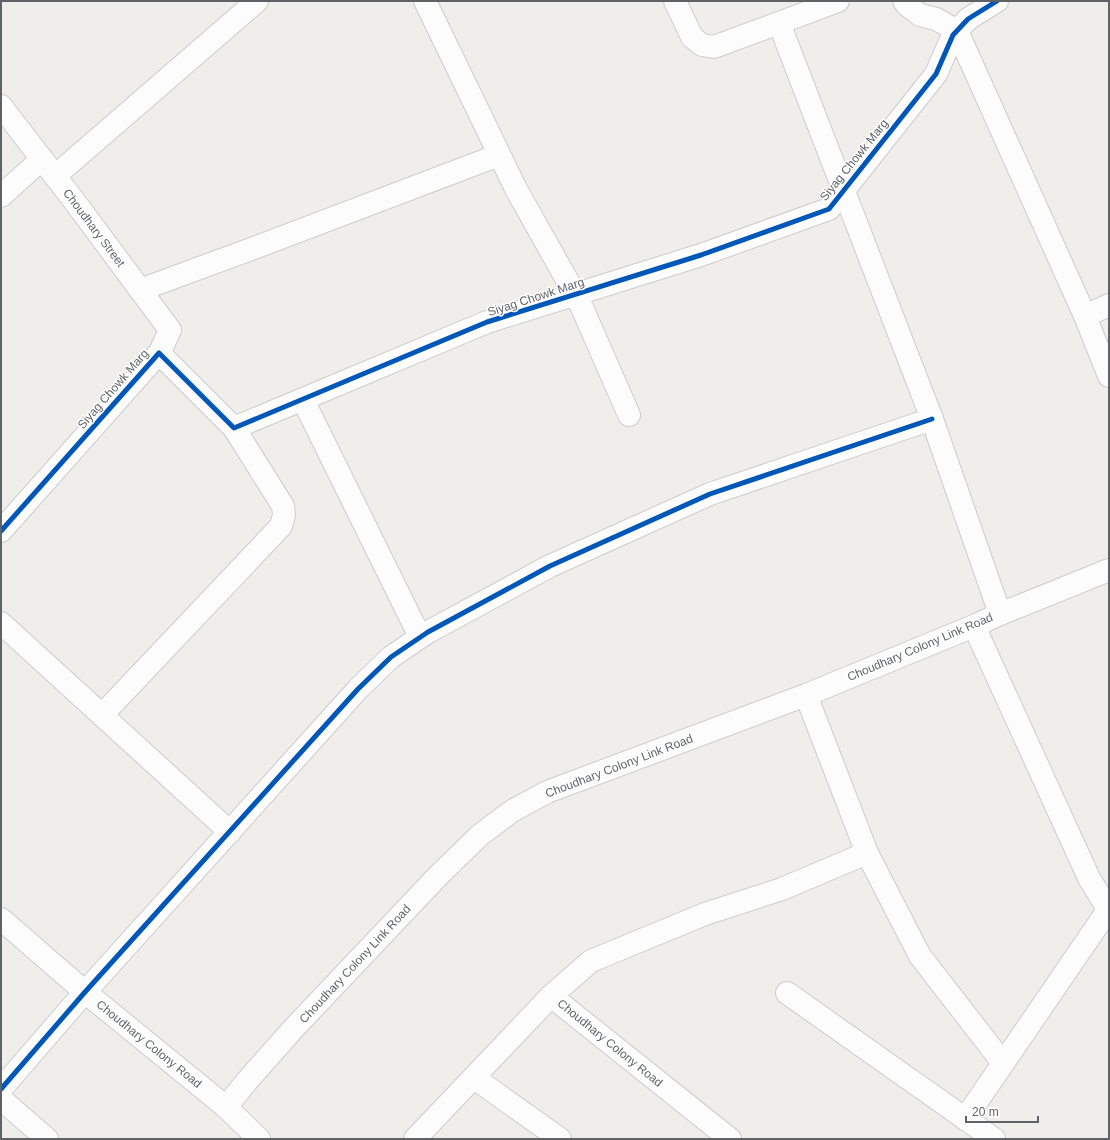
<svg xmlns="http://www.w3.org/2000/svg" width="1110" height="1140" viewBox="0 0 1110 1140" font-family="Arial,sans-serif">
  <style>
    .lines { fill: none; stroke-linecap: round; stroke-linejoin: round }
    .minor-casing { stroke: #cbcccc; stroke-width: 24 }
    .minor { stroke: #fdfcfc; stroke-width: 22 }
    .cycleway-casing { stroke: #fff; stroke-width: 8 }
    .cycleway { stroke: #0057b8; stroke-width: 5 }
    .labels { text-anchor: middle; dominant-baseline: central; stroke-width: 3; stroke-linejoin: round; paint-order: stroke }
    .street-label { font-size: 12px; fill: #5f6368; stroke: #fff }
  </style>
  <rect width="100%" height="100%" fill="#efeeea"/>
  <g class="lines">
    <defs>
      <g id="minor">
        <path d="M 425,1 L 516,189 L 580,303 L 629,415"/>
        <path d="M 675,1 L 692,37 L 702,45 L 714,47 L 838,1"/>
        <path d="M 904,1 L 907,5 L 920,15 L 936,19 L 957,31 L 1085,316 L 1109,305"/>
        <path d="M 779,23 L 932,419 L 1000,614"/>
        <path d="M 1,106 L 75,202 L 170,330 L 159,354"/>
        <path d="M 55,176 L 257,1"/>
        <path d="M 1,196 L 42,159"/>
        <path d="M 140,290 L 254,248 L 499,155"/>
        <path d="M 1085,316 L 1109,376"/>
        <path d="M 303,400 L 420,637"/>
        <path d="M 1,531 L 159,353 L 234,428 L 487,322 L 701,255 L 829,209 L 936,74 L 953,35 L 968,19 L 997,1"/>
        <path d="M 1,623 L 230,832"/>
        <path d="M 974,626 L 1089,878 L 1109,911"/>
        <path d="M 806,695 L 867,853 L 920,956 L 1003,1063"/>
        <path d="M 102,715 L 281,526 L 284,515 L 283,506 L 234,428"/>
        <path d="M 1,919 L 85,992 L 226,1107 L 259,1139"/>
        <path d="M 787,993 L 994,1139"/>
        <path d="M 551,996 L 591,961 L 705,914 L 782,889 L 867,853"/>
        <path d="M 480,1082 L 560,1139"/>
        <path d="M 1,1089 L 85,992 L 358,689 L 391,657 L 428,632 L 550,566 L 710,494 L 932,419"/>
        <path d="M 1,1099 L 47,1139"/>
        <path d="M 226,1107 L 247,1081 L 294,1028 L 437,877 L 480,835 L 512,811 L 547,792 L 806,695 L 974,626 L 1000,614 L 1109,570"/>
        <path d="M 965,1119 L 1108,910"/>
        <path d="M 415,1139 L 551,996 L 730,1139"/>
      </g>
    </defs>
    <!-- minor casing -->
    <use href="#minor" class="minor-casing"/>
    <!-- minor -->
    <use href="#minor" class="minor"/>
    <defs>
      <g id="cycleway">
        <path d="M 1,531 L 159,353 L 234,428 L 487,322 L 701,255 L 829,209 L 936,74 L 953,35 L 968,19 L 997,1"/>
        <path d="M 1,1089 L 85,992 L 358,689 L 391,657 L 428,632 L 550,566 L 710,494 L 932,419"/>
      </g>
    </defs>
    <!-- cycleway casing -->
    <use href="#cycleway" class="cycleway-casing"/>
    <!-- cycleway -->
    <use href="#cycleway" class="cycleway"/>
  </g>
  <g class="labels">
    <!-- street labels -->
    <g class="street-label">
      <text transform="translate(854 160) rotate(-51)">Siyag Chowk Marg</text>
      <text transform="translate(94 228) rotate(53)">Choudhary Street</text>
      <text transform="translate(536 297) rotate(-18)">Siyag Chowk Marg</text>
      <text transform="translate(113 389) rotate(-49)">Siyag Chowk Marg</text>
      <text transform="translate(920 647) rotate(-23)">Choudhary Colony Link Road</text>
      <text transform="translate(619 766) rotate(-21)">Choudhary Colony Link Road</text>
      <text transform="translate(355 964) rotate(-47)">Choudhary Colony Link Road</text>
      <text transform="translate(610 1043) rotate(39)">Choudhary Colony Road</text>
      <text transform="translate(149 1044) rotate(39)">Choudhary Colony Road</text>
    </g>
  </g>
  <!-- border -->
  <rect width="1110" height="1140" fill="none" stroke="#5f6368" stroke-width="4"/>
  <!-- scale -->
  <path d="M966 1116v6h72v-6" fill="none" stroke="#5f6368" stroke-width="2"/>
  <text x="972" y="1116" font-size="12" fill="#5f6368" stroke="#ffffff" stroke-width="3" paint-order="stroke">20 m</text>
</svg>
